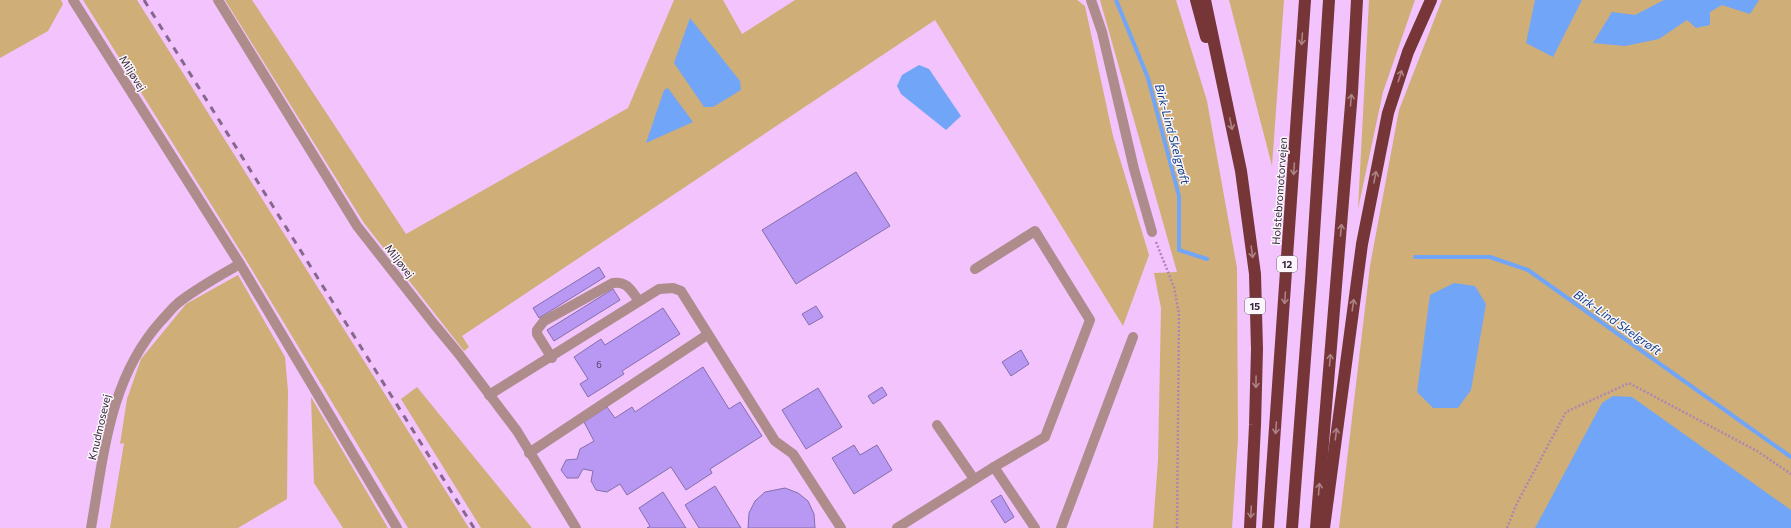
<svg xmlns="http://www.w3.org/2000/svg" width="1791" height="528" viewBox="0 0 1791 528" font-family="Commissioner,sans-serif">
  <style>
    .green { fill: #d0ae78 }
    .water { fill: #71a5f8 }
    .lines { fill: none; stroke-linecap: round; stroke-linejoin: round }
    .stream { stroke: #71a5f8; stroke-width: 4 }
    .building { fill: #b998f4; stroke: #846fab }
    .path { stroke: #ab87b3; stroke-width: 2.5; stroke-dasharray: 2 2; stroke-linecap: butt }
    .minor { stroke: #ae8c8b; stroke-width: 10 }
    .highway { stroke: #763537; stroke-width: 12 }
    .rail { stroke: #86688d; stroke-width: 3; stroke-dasharray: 7 7; stroke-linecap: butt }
    .oneway { stroke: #ab8285 }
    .labels { text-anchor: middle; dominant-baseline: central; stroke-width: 3; stroke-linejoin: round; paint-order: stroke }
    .number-label { font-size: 9px; fill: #58426a }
    .shield { fill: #faf6fb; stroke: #726475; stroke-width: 1 }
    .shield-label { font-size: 10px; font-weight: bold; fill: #38263c }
    .street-label { font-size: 11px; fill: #38263c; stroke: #faf6fb }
    .water-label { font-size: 12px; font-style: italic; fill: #124088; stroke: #faf6fb }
  </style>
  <rect width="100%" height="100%" fill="#f2c3fd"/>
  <!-- green -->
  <g class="green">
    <path d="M 0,0 L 61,0 L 63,4 L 48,31 L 0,58 Z"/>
    <path d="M 83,0 L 137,0 L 469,528 L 408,528 L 246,260 Z"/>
    <path d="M 225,0 L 252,0 L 406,234 L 628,108 L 674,0 L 723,0 L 742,34 L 795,0 L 1077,0 L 1085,6 L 1113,136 L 1149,255 L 1123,326 L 935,20 L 462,336 L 469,347 L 464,351 L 364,223 Z"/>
    <path d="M 1100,0 L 1176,0 L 1207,101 L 1237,268 L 1238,439 L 1232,528 L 1153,528 L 1158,460 L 1161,308 L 1154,273 L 1177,272 Z"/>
    <path d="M 1229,0 L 1284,0 L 1272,166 Z"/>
    <path d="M 1369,0 L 1415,0 L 1383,92 L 1358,209 Z"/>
    <path d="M 1442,0 L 1791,0 L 1791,528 L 1339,528 L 1370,266 L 1399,110 Z"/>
    <path d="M 238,275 L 285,357 L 288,391 L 287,499 L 238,528 L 110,528 L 124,443 L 120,444 L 127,399 L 141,359 L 186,304 Z"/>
    <path d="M 417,387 L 532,528 L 481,528 L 401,399 Z"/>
    <path d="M 311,397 L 388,528 L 343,528 L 314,483 Z"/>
  </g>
  <!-- water -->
  <g class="water">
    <path d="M 1535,0 L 1582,0 L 1553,57 L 1526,43 Z"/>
    <path d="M 1664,0 L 1759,0 L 1750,14 L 1722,5 L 1710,12 L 1710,25 L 1696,28 L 1687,20 L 1659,39 L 1625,46 L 1593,43 L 1612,12 L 1635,15 Z"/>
    <path d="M 690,18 L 740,81 L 741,90 L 713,107 L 704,107 L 674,63 Z"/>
    <path d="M 919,65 L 929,69 L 961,116 L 946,130 L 901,94 L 897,86 L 902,75 Z"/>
    <path d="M 668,88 L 693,122 L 646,143 L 664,90 Z"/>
    <path d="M 1454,283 L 1475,286 L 1486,304 L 1471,390 L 1458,408 L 1433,408 L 1417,392 L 1430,295 Z"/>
    <path d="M 1613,396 L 1632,397 L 1791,510 L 1791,528 L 1535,528 L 1602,403 Z"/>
  </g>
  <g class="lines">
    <!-- stream -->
    <g class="stream">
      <path d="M 1116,0 L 1148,78 L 1179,196 L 1179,250 L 1207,259"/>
      <path d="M 1415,257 L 1490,257 L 1528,270 L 1791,457"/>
    </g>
  </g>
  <!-- building -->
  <g class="building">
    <path d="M 856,172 L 890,226 L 796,284 L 762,230 Z"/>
    <path d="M 599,267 L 605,277 L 539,318 L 533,308 Z"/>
    <path d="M 613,289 L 620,300 L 554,341 L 547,330 Z"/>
    <path d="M 816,306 L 823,317 L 809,325 L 802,314 Z"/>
    <path d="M 663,308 L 680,334 L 622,371 L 624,374 L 588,397 L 580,384 L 588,379 L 574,357 L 601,339 L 605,345 Z"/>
    <path d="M 1021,350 L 1029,364 L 1011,376 L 1002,362 Z"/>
    <path d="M 703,367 L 729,409 L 740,402 L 762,436 L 710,469 L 712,473 L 686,490 L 671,467 L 627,495 L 620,484 L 607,492 L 596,490 L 591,481 L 593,471 L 583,469 L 578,478 L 567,478 L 561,470 L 566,460 L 577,459 L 580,449 L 594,441 L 584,422 L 607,407 L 615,418 L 632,407 L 635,412 Z"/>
    <path d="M 882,387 L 887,395 L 873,404 L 868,396 Z"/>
    <path d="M 818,388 L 842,427 L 806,449 L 782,410 Z"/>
    <path d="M 854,445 L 860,455 L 877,445 L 892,470 L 854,494 L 832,458 Z"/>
    <path d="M 715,486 L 741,528 L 699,528 L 685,505 Z"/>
    <path d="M 785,488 L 798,493 L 808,501 L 814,514 L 815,528 L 748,528 L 749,513 L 755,501 L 765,492 Z"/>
    <path d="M 663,492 L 686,528 L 647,528 L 650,526 L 639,508 Z"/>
    <path d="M 1001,495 L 1014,517 L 1005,523 L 991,501 Z"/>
  </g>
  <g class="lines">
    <!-- path -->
    <g class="path">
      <path d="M 1156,242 L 1174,287 L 1179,314 L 1177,528"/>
      <path d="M 1507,528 L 1517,503 L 1566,412 L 1629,383 L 1757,451 L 1791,474"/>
    </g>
    <!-- minor -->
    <g class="minor">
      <path d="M 73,0 L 240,264 L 397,528"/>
      <path d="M 218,0 L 357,226 L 434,324 L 458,353 L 517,431 L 576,528"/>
      <path d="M 1091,0 L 1102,32 L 1134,169 L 1152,232"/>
      <path d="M 552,358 L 537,334 L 537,330 L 544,321 L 613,283 C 628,281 631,291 639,301"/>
      <path d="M 489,395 L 659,289 L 673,288 L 681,291 L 775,441 L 793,454 L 841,528"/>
      <path d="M 937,425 L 974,479"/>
      <path d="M 529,453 L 707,335"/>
      <path d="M 994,467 L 1035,528"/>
      <path d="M 91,528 C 104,454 109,379 161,321 C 167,315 172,308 178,303 C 197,288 219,276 240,264"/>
      <path d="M 897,528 L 994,467 L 1045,437 L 1090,320 L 1035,231 L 975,269"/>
      <path d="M 1061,528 L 1133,337"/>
    </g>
    <!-- highway -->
    <g class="highway">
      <path d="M 1196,0 L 1206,37"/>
      <path d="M 1205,0 L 1241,171 L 1255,274 L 1257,349 L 1255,425 L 1250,528"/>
      <path d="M 1268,528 L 1305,0"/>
      <path d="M 1292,528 L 1311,280 L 1329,0"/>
      <path d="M 1316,528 L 1352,92 L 1357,0"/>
      <path d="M 1324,528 L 1362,244 L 1388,113 L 1408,52 L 1431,0"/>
    </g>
    <!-- rail -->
    <path class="rail" d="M 144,0 L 474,528"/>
  </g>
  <!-- one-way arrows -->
  <defs><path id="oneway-shaft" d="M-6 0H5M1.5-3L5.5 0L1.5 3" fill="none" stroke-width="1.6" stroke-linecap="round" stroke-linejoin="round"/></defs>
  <g class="oneway">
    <use href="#oneway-shaft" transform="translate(1302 39) rotate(94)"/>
    <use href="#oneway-shaft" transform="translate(1400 76) rotate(-72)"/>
    <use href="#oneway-shaft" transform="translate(1351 100) rotate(-85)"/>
    <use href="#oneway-shaft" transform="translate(1231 124) rotate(78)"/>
    <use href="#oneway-shaft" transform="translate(1294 169) rotate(94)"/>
    <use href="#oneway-shaft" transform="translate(1375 177) rotate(-79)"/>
    <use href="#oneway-shaft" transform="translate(1341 230) rotate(-85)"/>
    <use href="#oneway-shaft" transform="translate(1252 252) rotate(82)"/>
    <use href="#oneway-shaft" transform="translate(1285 298) rotate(94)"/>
    <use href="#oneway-shaft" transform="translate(1353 305) rotate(-82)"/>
    <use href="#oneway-shaft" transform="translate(1330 360) rotate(-85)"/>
    <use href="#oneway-shaft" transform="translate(1256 382) rotate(91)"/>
    <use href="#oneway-shaft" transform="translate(1276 428) rotate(94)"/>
    <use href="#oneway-shaft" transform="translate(1336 434) rotate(-83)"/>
    <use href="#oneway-shaft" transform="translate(1319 489) rotate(-85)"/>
    <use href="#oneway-shaft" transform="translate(1251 512) rotate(93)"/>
  </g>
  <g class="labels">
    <!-- number labels -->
    <g class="number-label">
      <text x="599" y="364">6</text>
    </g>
    <!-- shield labels -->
    <g class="shield">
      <rect x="1277" y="256" width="20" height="16" rx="3"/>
      <rect x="1245" y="298" width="20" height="16" rx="3"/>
    </g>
    <g class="shield-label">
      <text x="1287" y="264">12</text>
      <text x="1255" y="306">15</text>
    </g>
    <!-- street labels -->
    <g class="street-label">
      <text transform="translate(133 73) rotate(58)">Miljøvej</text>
      <text transform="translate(1279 191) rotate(-86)">Holstebromotorvejen</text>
      <text transform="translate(400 261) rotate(52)">Miljøvej</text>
      <text transform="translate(99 427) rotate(-77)">Knudmosevej</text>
    </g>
    <!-- water labels -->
    <g class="water-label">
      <text transform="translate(1173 134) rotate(75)">Birk-Lind Skelgrøft</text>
      <text transform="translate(1618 322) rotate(35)">Birk-Lind Skelgrøft</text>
    </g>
  </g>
</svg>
